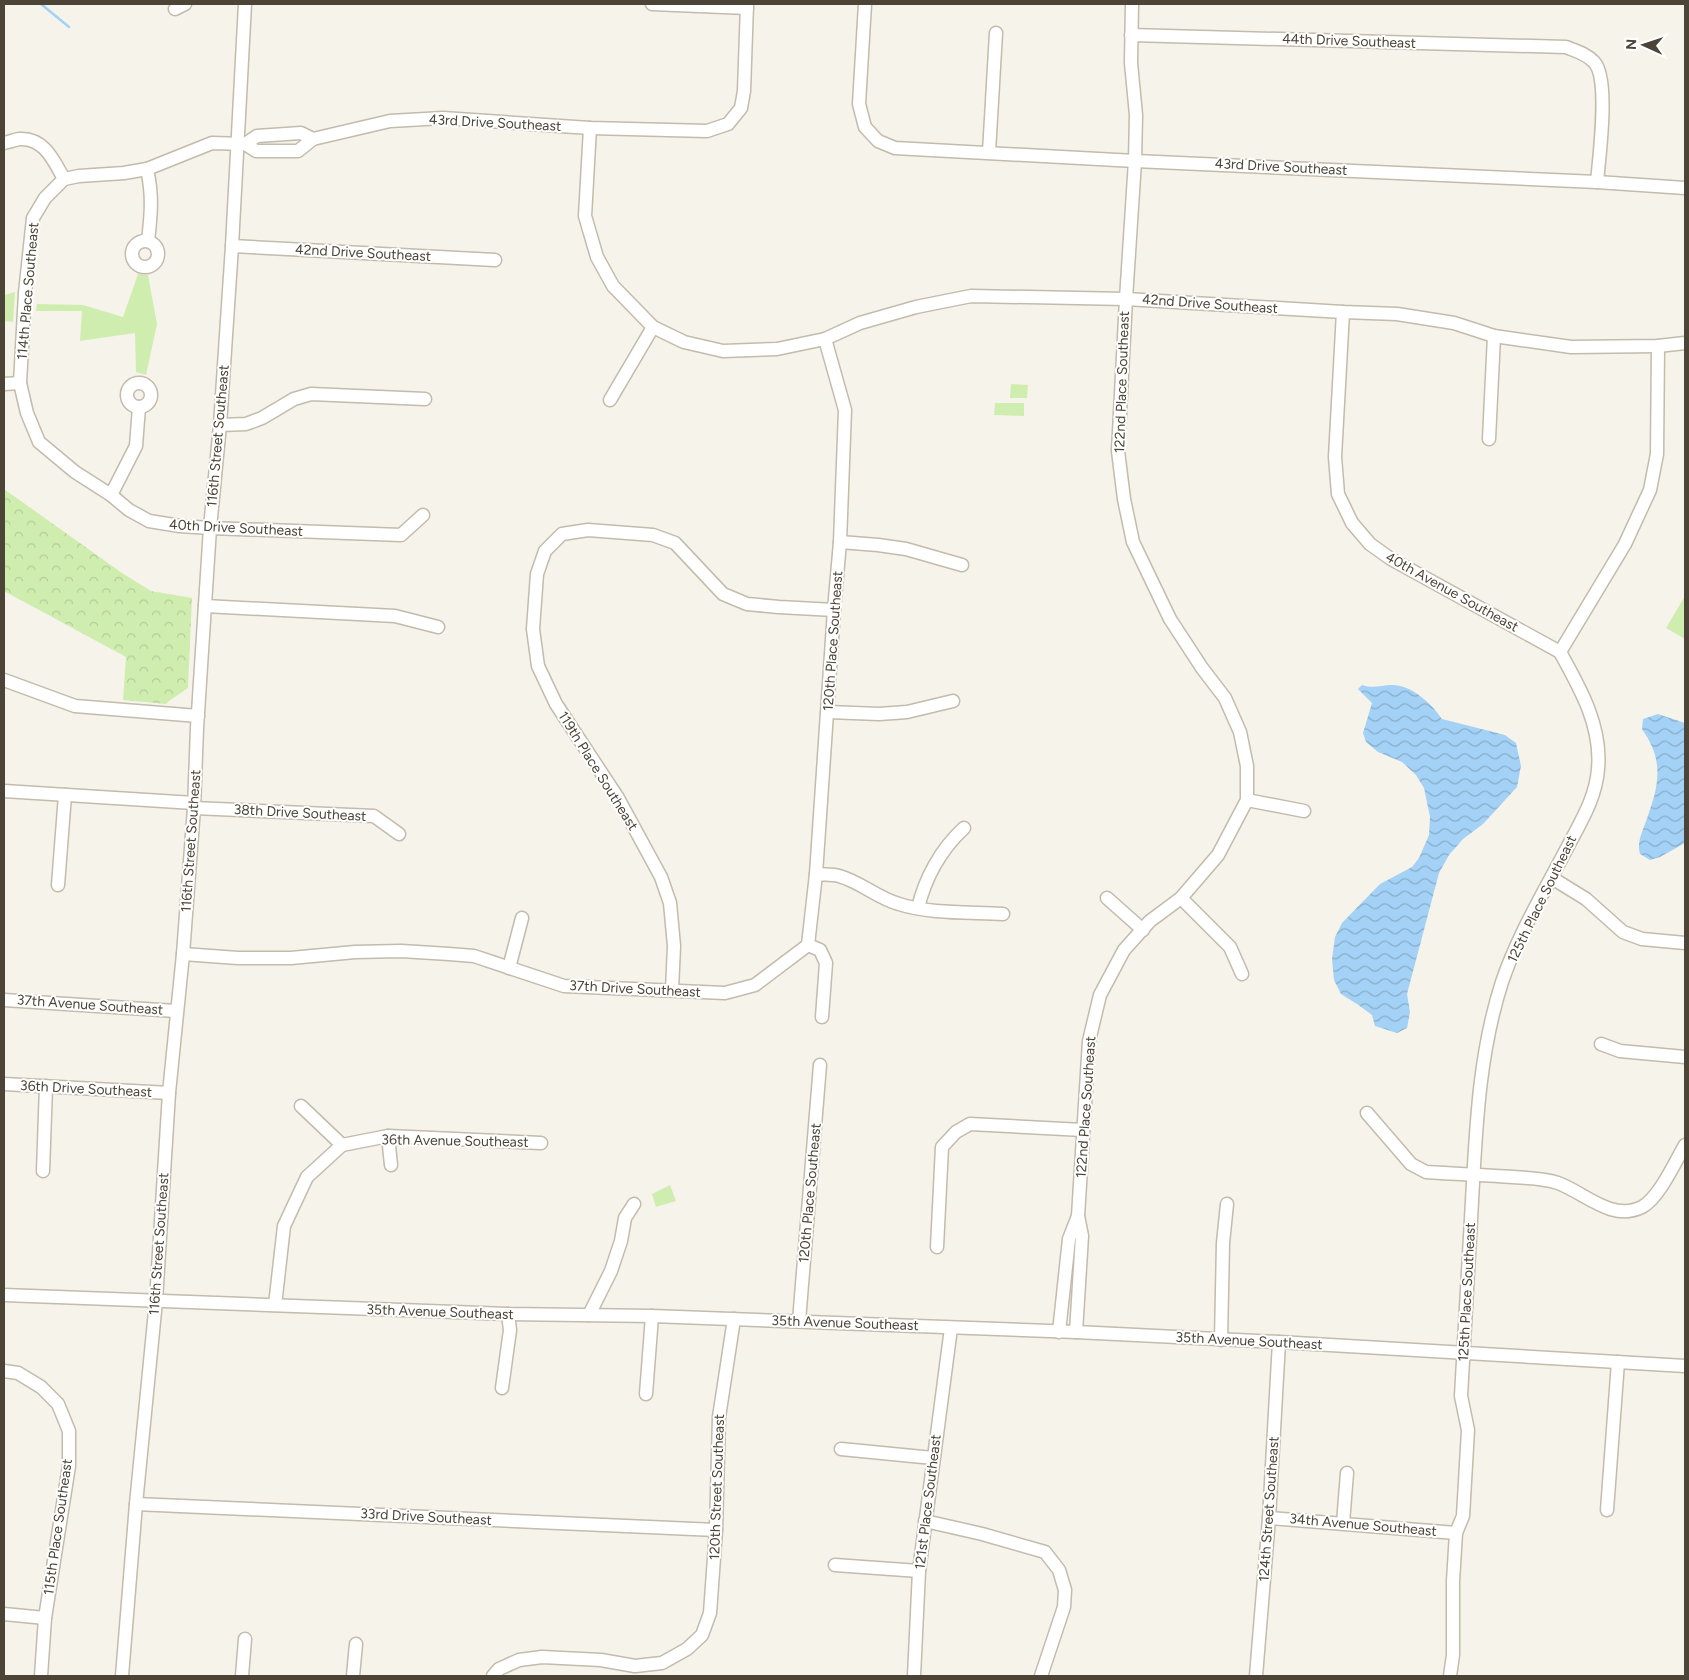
<svg xmlns="http://www.w3.org/2000/svg" width="1689" height="1680" viewBox="0 0 1689 1680" font-family="Figtree,sans-serif">
  <style>
    .forest { fill: url(#forest-crowns) }
    .green { fill: #d0edb0 }
    .water { fill: url(#water-waves) }
    .lines { fill: none; stroke-linecap: round; stroke-linejoin: round }
    .stream { stroke: #a3d2f6; stroke-width: 2.5 }
    .minor-casing { stroke: #c3bbac; stroke-width: 15 }
    .minor { stroke: #fff; stroke-width: 12 }
    .labels { text-anchor: middle; dominant-baseline: central; stroke-width: 4; stroke-linejoin: round; paint-order: stroke }
    .street-label { font-size: 14px; fill: #4b4437; stroke: #fff }
  </style>
  <defs>
    <pattern id="forest-crowns" width="20" height="18" patternUnits="userSpaceOnUse" patternTransform="scale(1.25)"><rect width="20" height="18" fill="#d0edb0"/><path d="M2 6a3 3 0 1 1 6 0M12 15a3 3 0 1 1 6 0" fill="none" stroke="#b4cc98"/></pattern>
    <pattern id="water-waves" width="16" height="10" patternUnits="userSpaceOnUse" patternTransform="scale(1.25)"><rect width="16" height="10" fill="#a3d2f6"/><path d="M0 5q4-4 8 0t8 0" fill="none" stroke="#87acc8"/></pattern>
  </defs>
  <rect width="100%" height="100%" fill="#f6f3ea"/>
  <!-- forest -->
  <path class="forest" d="M 4,489 L 122,573 L 151,591 L 192,598 L 188,688 L 169,701 L 166,704 L 123,700 L 126,657 L 4,591 Z"/>
  <!-- green -->
  <g class="green">
    <path d="M 138,274 L 148,275 L 157,324 L 146,375 L 136,372 L 135,333 L 80,341 L 82,311 L 36,311 L 37,304 L 83,305 L 123,317 Z"/>
    <path d="M 15,292 L 13,322 L 4,321 L 4,295 Z"/>
    <path d="M 1011,384 L 1028,385 L 1027,398 L 1010,398 Z"/>
    <path d="M 995,403 L 1024,403 L 1024,416 L 994,415 Z"/>
    <path d="M 1685,596 L 1685,639 L 1666,628 Z"/>
    <path d="M 670,1185 L 676,1201 L 656,1207 L 652,1194 Z"/>
  </g>
  <!-- water -->
  <g class="water">
    <path d="M 1362,685 C 1373,689 1381,685 1392,685 C 1412,685 1432,704 1442,719 L 1505,735 L 1516,743 L 1521,766 L 1517,787 L 1483,824 L 1463,839 L 1449,855 L 1439,873 L 1407,994 L 1410,1012 L 1407,1028 L 1397,1033 L 1375,1026 L 1372,1015 L 1357,1004 L 1341,994 L 1334,980 L 1332,959 L 1335,937 L 1342,923 L 1380,884 L 1412,867 L 1419,858 L 1429,835 L 1430,817 L 1424,788 L 1416,775 L 1402,762 L 1378,752 L 1366,742 L 1363,733 L 1372,703 L 1358,689 Z"/>
    <path d="M 1658,714 L 1685,723 L 1685,843 L 1660,857 L 1650,860 L 1640,854 C 1637,843 1641,835 1645,824 C 1658,788 1666,763 1642,729 L 1643,719 Z"/>
  </g>
  <g class="lines">
    <!-- stream -->
    <path class="stream" d="M 41,4 L 69,27"/>
    <defs>
      <g id="minor">
        <path d="M 652,4 L 747,8"/>
        <path d="M 865,4 L 859,104 L 865,127 L 878,141 L 895,148 L 1135,161 L 1597,182 L 1685,188"/>
        <path d="M 175,9 L 185,4"/>
        <path d="M 1131,35 L 1566,47 C 1576,51 1587,54 1594,62 C 1610,78 1599,158 1597,182"/>
        <path d="M 590,128 L 585,216 L 597,257 L 613,286 L 653,327 L 684,342 L 723,351 L 777,349 L 825,339 L 860,323 L 916,307 L 971,296 L 1126,299 L 1343,312 L 1397,314 L 1454,323 L 1494,336 L 1571,347 L 1658,346 L 1685,343"/>
        <path d="M 4,143 C 9,142 14,140 19,139 C 44,137 54,161 64,179"/>
        <path d="M 245,144 L 256,151 L 298,151 L 313,139 L 390,121 L 443,118 L 590,128 L 707,131 L 728,124 L 741,108 L 744,91 L 747,4"/>
        <path d="M 989,152 L 996,33"/>
        <path d="M 147,169 C 153,196 151,215 148,241"/>
        <path d="M 64,179 L 45,198 L 33,218 L 25,293 L 20,383 L 27,413 L 39,442 L 75,472 L 111,495 L 129,510 L 149,521 L 180,526 L 210,528 L 401,535 L 423,515"/>
        <path d="M 64,179 L 79,176 L 124,173 L 147,169 L 212,143 L 245,144 L 257,136 L 301,133 L 313,139"/>
        <circle cx="145" cy="254" r="13"/>
        <path d="M 232,246 L 495,260"/>
        <path d="M 1343,312 L 1335,457 L 1338,494 L 1352,523 L 1370,544 L 1391,559 L 1560,652"/>
        <circle cx="139" cy="395" r="12"/>
        <path d="M 4,384 L 20,383"/>
        <path d="M 610,400 L 653,327"/>
        <path d="M 220,425 L 246,424 L 262,418 L 294,399 L 311,394 L 425,399"/>
        <path d="M 1489,439 L 1494,336"/>
        <path d="M 111,495 L 136,446 L 139,407"/>
        <path d="M 840,542 L 878,545 L 906,549 L 962,565"/>
        <path d="M 205,606 L 395,616 L 438,627"/>
        <path d="M 4,680 L 75,706 L 198,716"/>
        <path d="M 828,712 L 879,714 L 907,712 L 953,701"/>
        <path d="M 4,791 L 194,803"/>
        <path d="M 1247,800 L 1304,811"/>
        <path d="M 194,808 L 374,816 L 399,834"/>
        <path d="M 816,874 C 823,875 832,874 839,876 C 861,882 877,898 899,904 C 929,914 971,912 1003,914"/>
        <path d="M 1552,878 L 1586,899 L 1623,932 L 1642,939 L 1685,943"/>
        <path d="M 58,885 L 65,795"/>
        <path d="M 1107,898 L 1143,930"/>
        <path d="M 1181,898 L 1230,947 L 1242,974"/>
        <path d="M 918,908 C 925,878 941,849 964,828"/>
        <path d="M 808,945 L 816,874 L 834,610 L 840,542 L 845,410 L 825,339"/>
        <path d="M 808,945 L 820,950 L 826,963 L 822,1017"/>
        <path d="M 183,954 L 238,958 L 291,958 L 355,952 L 401,951 L 449,954 L 474,956 L 564,986 L 725,993 L 755,985 L 808,945"/>
        <path d="M 509,968 L 522,918"/>
        <path d="M 672,990 L 674,946 L 670,903 L 661,877 L 618,798 L 556,704 L 538,666 L 533,629 L 537,574 L 545,551 L 562,534 L 588,530 L 653,535 L 675,543 L 723,594 L 747,604 L 779,607 L 834,610"/>
        <path d="M 4,1000 L 176,1011"/>
        <path d="M 1601,1044 L 1620,1051 L 1685,1057"/>
        <path d="M 4,1084 L 169,1093"/>
        <path d="M 301,1106 L 342,1145"/>
        <path d="M 1367,1113 L 1411,1164 L 1426,1172 C 1455,1174 1484,1175 1513,1177 C 1528,1178 1544,1178 1558,1183 C 1585,1193 1612,1222 1642,1207 C 1659,1198 1675,1162 1685,1145"/>
        <path d="M 388,1136 L 391,1165"/>
        <path d="M 43,1171 L 46,1086"/>
        <path d="M 937,1247 L 942,1147 L 956,1132 L 970,1124 L 1083,1130"/>
        <path d="M 4,1295 L 508,1314 L 652,1316 L 1076,1332 L 1279,1342 L 1685,1366"/>
        <path d="M 275,1305 L 284,1226 L 307,1177 L 342,1145 L 388,1136 L 541,1143"/>
        <path d="M 589,1315 L 611,1271 L 621,1241 L 625,1218 L 634,1204"/>
        <path d="M 799,1321 L 820,1065"/>
        <path d="M 1059,1332 L 1069,1239 L 1078,1216"/>
        <path d="M 1076,1332 L 1082,1236 L 1078,1216 L 1089,1041 L 1100,995 L 1124,950 L 1150,921 L 1181,898 L 1218,855 L 1247,800 L 1247,766 L 1240,732 L 1225,698 L 1202,668 L 1170,619 L 1133,542 L 1124,499 L 1118,451 L 1126,299 L 1135,161 L 1136,115 L 1131,63 L 1132,4"/>
        <path d="M 1221,1340 L 1223,1243 L 1227,1204"/>
        <path d="M 4,1371 L 18,1373 L 41,1387 L 58,1404 L 69,1431 L 69,1466 L 45,1618 L 41,1676"/>
        <path d="M 502,1388 L 510,1330 L 508,1314"/>
        <path d="M 646,1394 L 652,1316"/>
        <path d="M 841,1449 L 933,1458"/>
        <path d="M 136,1504 L 716,1530"/>
        <path d="M 1607,1510 L 1618,1362"/>
        <path d="M 1269,1518 L 1456,1533"/>
        <path d="M 925,1521 L 982,1534 L 1045,1552 L 1059,1570 L 1065,1590 L 1064,1607 L 1041,1676"/>
        <path d="M 1343,1523 L 1347,1473"/>
        <path d="M 835,1565 L 919,1571"/>
        <path d="M 4,1614 L 45,1618"/>
        <path d="M 122,1676 L 136,1504 L 156,1301 L 169,1093 L 183,954 L 194,808 L 197,728 L 210,528 L 220,425 L 232,246 L 245,4"/>
        <path d="M 242,1676 L 245,1639"/>
        <path d="M 353,1676 L 356,1644"/>
        <path d="M 493,1676 L 499,1669 L 519,1660 L 542,1657 L 601,1660 L 635,1666 L 662,1663 L 687,1649 L 702,1635 L 710,1613 L 716,1530 L 719,1417 L 734,1319"/>
        <path d="M 914,1676 L 919,1571 L 951,1328"/>
        <path d="M 1256,1676 L 1269,1518 L 1279,1342"/>
        <path d="M 1450,1676 L 1453,1655 L 1453,1581 L 1456,1533 L 1463,1516 L 1468,1430 L 1461,1396 C 1465,1331 1468,1266 1472,1201 C 1476,1127 1479,1053 1502,982 C 1518,935 1544,892 1567,848 C 1580,823 1596,798 1598,769 C 1602,726 1580,688 1560,652 L 1625,544 L 1650,490 L 1657,454 L 1658,346"/>
      </g>
    </defs>
    <!-- minor casing -->
    <use href="#minor" class="minor-casing"/>
    <!-- minor -->
    <use href="#minor" class="minor"/>
  </g>
  <g class="labels">
    <!-- street labels -->
    <g class="street-label">
      <text transform="translate(1349 41) rotate(2)">44th Drive Southeast</text>
      <text transform="translate(495 123) rotate(3)">43rd Drive Southeast</text>
      <text transform="translate(1281 167) rotate(3)">43rd Drive Southeast</text>
      <text transform="translate(363 253) rotate(3)">42nd Drive Southeast</text>
      <text transform="translate(28 291) rotate(-85)">114th Place Southeast</text>
      <text transform="translate(1210 304) rotate(4)">42nd Drive Southeast</text>
      <text transform="translate(1122 382) rotate(-88)">122nd Place Southeast</text>
      <text transform="translate(218 436) rotate(-85)">116th Street Southeast</text>
      <text transform="translate(236 528) rotate(3)">40th Drive Southeast</text>
      <text transform="translate(1452 592) rotate(29)">40th Avenue Southeast</text>
      <text transform="translate(833 641) rotate(-86)">120th Place Southeast</text>
      <text transform="translate(598 771) rotate(58)">119th Place Southeast</text>
      <text transform="translate(300 813) rotate(3)">38th Drive Southeast</text>
      <text transform="translate(191 841) rotate(-86)">116th Street Southeast</text>
      <text transform="translate(1542 899) rotate(-64)">125th Place Southeast</text>
      <text transform="translate(635 989) rotate(3)">37th Drive Southeast</text>
      <text transform="translate(90 1005) rotate(4)">37th Avenue Southeast</text>
      <text transform="translate(86 1089) rotate(3)">36th Drive Southeast</text>
      <text transform="translate(1086 1107) rotate(-86)">122nd Place Southeast</text>
      <text transform="translate(455 1141) rotate(1)">36th Avenue Southeast</text>
      <text transform="translate(810 1193) rotate(-85)">120th Place Southeast</text>
      <text transform="translate(159 1244) rotate(-86)">116th Street Southeast</text>
      <text transform="translate(1467 1292) rotate(-87)">125th Place Southeast</text>
      <text transform="translate(440 1312) rotate(2)">35th Avenue Southeast</text>
      <text transform="translate(845 1323) rotate(2)">35th Avenue Southeast</text>
      <text transform="translate(1249 1341) rotate(3)">35th Avenue Southeast</text>
      <text transform="translate(717 1487) rotate(-88)">120th Street Southeast</text>
      <text transform="translate(928 1502) rotate(-83)">121st Place Southeast</text>
      <text transform="translate(1269 1509) rotate(-86)">124th Street Southeast</text>
      <text transform="translate(426 1517) rotate(3)">33rd Drive Southeast</text>
      <text transform="translate(1363 1525) rotate(5)">34th Avenue Southeast</text>
      <text transform="translate(58 1527) rotate(-82)">115th Place Southeast</text>
    </g>
  </g>
  <!-- border -->
  <rect width="1689" height="1680" fill="none" stroke="#4b4437" stroke-width="10"/>
  <!-- north arrow -->
  <g transform="translate(1644 45) rotate(273)" stroke="#ffffff" stroke-width="4" paint-order="stroke">
  <path d="M0-4L9 19L0 12L-9 19Z" fill="#4b4437"/>
  <text y="-8" font-size="14" font-weight="bold" text-anchor="middle" fill="#4b4437">N</text>
  </g>
</svg>
